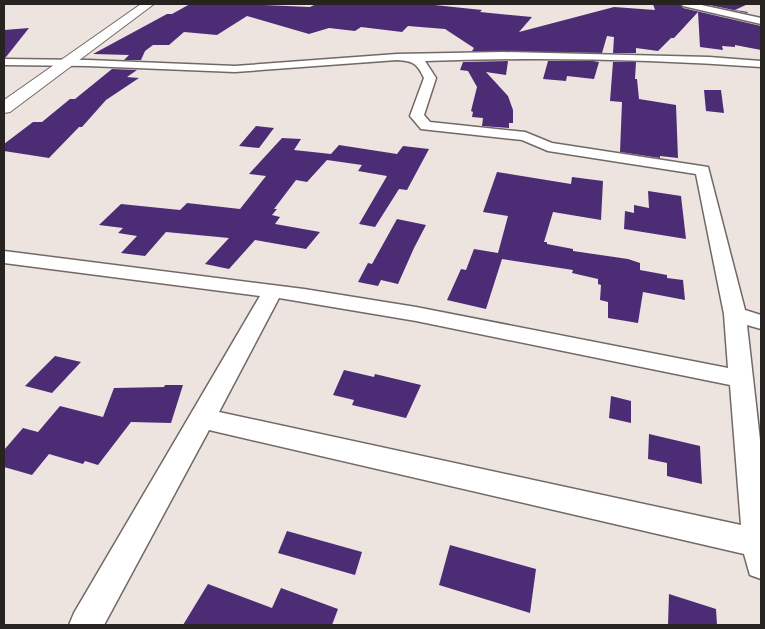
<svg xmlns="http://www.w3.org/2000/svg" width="765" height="629" viewBox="0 0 765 629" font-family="Manrope,sans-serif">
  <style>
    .building { fill: #4d2c76 }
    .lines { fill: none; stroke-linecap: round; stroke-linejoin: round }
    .street-casing { stroke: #716966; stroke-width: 3 }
    .secondary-casing { stroke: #716966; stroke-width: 2 }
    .street { fill: #fff; fill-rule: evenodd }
    .secondary { fill: #fff; fill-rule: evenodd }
  </style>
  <rect width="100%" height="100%" fill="#ede4e0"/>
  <!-- building -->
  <g class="building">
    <path d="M 190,4 L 266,4 L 264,5 L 310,7 L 316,4 L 425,4 L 482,10 L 480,12 L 532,17 L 519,32 L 614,7 L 655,10 L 653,4 L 680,4 L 683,8 L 761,26 L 761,50 L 735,45 L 735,47 L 722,46 L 723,50 L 700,47 L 698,12 L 674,38 L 671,38 L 658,51 L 636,48 L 636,53 L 613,53 L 614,37 L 607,36 L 602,53 L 472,51 L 474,48 L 445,29 L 408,26 L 402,32 L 361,27 L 355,31 L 329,28 L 309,34 L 247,16 L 217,35 L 184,32 L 169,45 L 153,45 L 145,51 L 141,60 L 124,60 L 129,55 L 93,54 L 167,14 L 172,14 Z"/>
    <path d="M 705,4 L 748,4 L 735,10 L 748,12 L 747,13 Z"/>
    <path d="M 29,28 L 6,57 L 4,57 L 4,30 Z"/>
    <path d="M 508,61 L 506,75 L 486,72 L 508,96 L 513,110 L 513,123 L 509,123 L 509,128 L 482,126 L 483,118 L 472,117 L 473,112 L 471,111 L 477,87 L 468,71 L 460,70 L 463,62 Z"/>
    <path d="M 548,61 L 593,61 L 599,62 L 594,79 L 567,76 L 566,81 L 543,79 Z"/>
    <path d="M 613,62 L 636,62 L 635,79 L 637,79 L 639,99 L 676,105 L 678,158 L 660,156 L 660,158 L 620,152 L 622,102 L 610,101 Z"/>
    <path d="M 112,69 L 137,70 L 127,77 L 139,78 L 106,100 L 82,127 L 79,127 L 49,158 L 4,151 L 4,144 L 33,122 L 42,122 L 70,99 L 75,99 Z"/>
    <path d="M 704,90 L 721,90 L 724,113 L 706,111 Z"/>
    <path d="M 256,126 L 274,128 L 259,148 L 239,146 Z"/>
    <path d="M 282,138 L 301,139 L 294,150 L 331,154 L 339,145 L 397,154 L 403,146 L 429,149 L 407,190 L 399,189 L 375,227 L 359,224 L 387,176 L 358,171 L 362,165 L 327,160 L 307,182 L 296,180 L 274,209 L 277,209 L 272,215 L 280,217 L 275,224 L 320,232 L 306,249 L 255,240 L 229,269 L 205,264 L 229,238 L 166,232 L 145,256 L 121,253 L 137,236 L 118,233 L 123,228 L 99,225 L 121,204 L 180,210 L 187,203 L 240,209 L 266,176 L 249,174 Z"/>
    <path d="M 497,172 L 571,184 L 572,177 L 603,181 L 601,220 L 553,212 L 544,242 L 547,242 L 547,244 L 573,249 L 573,251 L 628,259 L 640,263 L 640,270 L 667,275 L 667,278 L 683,280 L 685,300 L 643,292 L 638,323 L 608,318 L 608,302 L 600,300 L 601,285 L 598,284 L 598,279 L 572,273 L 573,270 L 502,259 L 486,309 L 447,300 L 461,269 L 466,270 L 474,249 L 498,253 L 508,216 L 483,212 Z"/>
    <path d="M 648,191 L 681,196 L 686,239 L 624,229 L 625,211 L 634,213 L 634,205 L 649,208 Z"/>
    <path d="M 397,219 L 426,225 L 414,248 L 398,284 L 381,280 L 378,286 L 358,282 L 368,263 L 372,264 Z"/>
    <path d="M 55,356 L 81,362 L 52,393 L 25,386 Z"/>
    <path d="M 344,370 L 374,377 L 375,374 L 421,385 L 406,418 L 352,405 L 354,400 L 333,395 Z"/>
    <path d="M 165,385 L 183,385 L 171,423 L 131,422 L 98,465 L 85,461 L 83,464 L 49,454 L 32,475 L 4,467 L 4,450 L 23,428 L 38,432 L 60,406 L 103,417 L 114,388 L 164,387 Z"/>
    <path d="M 611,396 L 631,401 L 631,423 L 609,418 Z"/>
    <path d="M 649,434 L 700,446 L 702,484 L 667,476 L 667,463 L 648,459 Z"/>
    <path d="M 287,531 L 362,552 L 355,575 L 278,553 Z"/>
    <path d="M 450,545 L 536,569 L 530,613 L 439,585 Z"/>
    <path d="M 208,584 L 272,608 L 281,588 L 338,609 L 332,625 L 183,625 Z"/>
    <path d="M 669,594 L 716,609 L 717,625 L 668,625 Z"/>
  </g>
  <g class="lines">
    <defs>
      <g id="street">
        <path d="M 682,4 L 697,4 L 761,18 L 761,24 L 683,6 Z"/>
        <path d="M 503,52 L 709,57 L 761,61 L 761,67 C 649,59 537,57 425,61 L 436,78 L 424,115 L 430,122 L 525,132 L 552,143 L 708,167 L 745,310 L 761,315 L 761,329 L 747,325 L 761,449 L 761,579 L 750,575 L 744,554 L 209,430 L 104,625 L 69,625 L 74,613 L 260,296 L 4,263 L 4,251 L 304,289 L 416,307 L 728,368 L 724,314 L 696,174 L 548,151 L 522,140 L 421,129 L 410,116 L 424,78 C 417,63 413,61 397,60 L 235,72 L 88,66 L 4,65 L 4,59 L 88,60 L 235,66 L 397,54 ZM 279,298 L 416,321 L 730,385 L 741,525 L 219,412 Z"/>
      </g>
      <path id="secondary" d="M 141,4 L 154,4 L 10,112 L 4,113 L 4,100 Z"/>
    </defs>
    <!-- street casing -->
    <use href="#street" class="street-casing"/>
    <!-- secondary casing -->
    <use href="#secondary" class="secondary-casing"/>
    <!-- street -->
    <use href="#street" class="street"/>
    <!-- secondary -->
    <use href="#secondary" class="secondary"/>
  </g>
  <!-- border -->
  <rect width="765" height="629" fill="none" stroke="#262321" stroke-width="10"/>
</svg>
